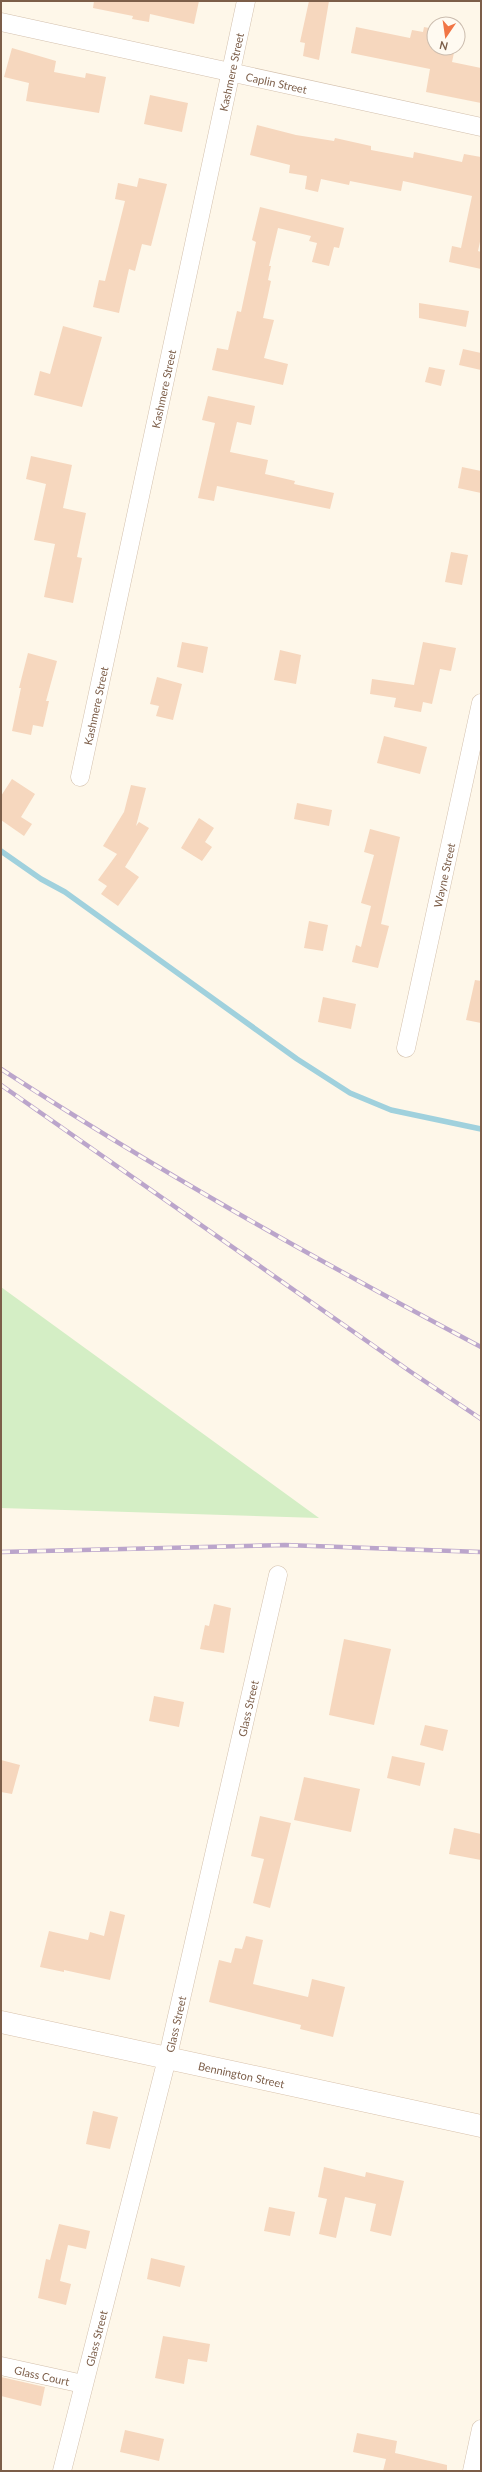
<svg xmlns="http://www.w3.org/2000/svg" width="482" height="2472" viewBox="0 0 482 2472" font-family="Lato,sans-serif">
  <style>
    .green { fill: #d4eec5 }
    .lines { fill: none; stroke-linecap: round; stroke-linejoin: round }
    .stream { stroke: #a0d1dd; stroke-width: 5.5 }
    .building { fill: #f6d7be }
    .street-casing { stroke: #d3c0ad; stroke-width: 19 }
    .secondary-casing { stroke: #d8c2ac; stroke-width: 23 }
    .street { stroke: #fff; stroke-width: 18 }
    .secondary { stroke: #fff; stroke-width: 22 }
    .rail-casing { stroke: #bba5cb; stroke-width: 4.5 }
    .rail { stroke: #fffaf1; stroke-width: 3; stroke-dasharray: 9; stroke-linecap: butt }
    .labels { text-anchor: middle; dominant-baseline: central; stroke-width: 3; stroke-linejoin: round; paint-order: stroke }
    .street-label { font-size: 11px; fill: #7c5e49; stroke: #fffaf1 }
  </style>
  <rect width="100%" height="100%" fill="#fef7e9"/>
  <!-- green -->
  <path class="green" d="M 1,1287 L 319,1518 L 1,1508 Z"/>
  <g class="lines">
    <!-- stream -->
    <path class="stream" d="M 1,851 L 41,879 L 65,892 L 297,1059 L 350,1093 L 391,1110 L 481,1129"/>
  </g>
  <!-- building -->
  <g class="building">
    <path d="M 94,1 L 199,1 L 194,24 L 150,14 L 149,22 L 132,19 L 133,16 L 93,8 Z"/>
    <path d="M 309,1 L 329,1 L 319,60 L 303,56 L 305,43 L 300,42 Z"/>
    <path d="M 356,27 L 410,38 L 412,30 L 423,32 L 424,27 L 434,29 L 434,48 L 455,48 L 452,62 L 481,68 L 481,103 L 426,92 L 430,69 L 351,53 Z"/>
    <path d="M 12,48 L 56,61 L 54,72 L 85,78 L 86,73 L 106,77 L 99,113 L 26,101 L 29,83 L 4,77 Z"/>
    <path d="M 150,95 L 188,103 L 182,132 L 144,124 Z"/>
    <path d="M 257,125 L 296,135 L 334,141 L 335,138 L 371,146 L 371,150 L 413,158 L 414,152 L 462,162 L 464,154 L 481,157 L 481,237 L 478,251 L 481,252 L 481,269 L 449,262 L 452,246 L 461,248 L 472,196 L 403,181 L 401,191 L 350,181 L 349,185 L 321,179 L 318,192 L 305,189 L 307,176 L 289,173 L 290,165 L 250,155 Z"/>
    <path d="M 139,178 L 167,184 L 151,246 L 142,244 L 135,271 L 129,269 L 119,313 L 93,307 L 99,280 L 105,281 L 125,201 L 115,199 L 118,183 L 137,187 Z"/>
    <path d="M 260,207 L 344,228 L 339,248 L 334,247 L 329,266 L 312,262 L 317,243 L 309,241 L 311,236 L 278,228 L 269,266 L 271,266 L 268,280 L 271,281 L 263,318 L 274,320 L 264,358 L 288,364 L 283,385 L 212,370 L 217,348 L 228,350 L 237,311 L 241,312 L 256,242 L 252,240 Z"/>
    <path d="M 419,303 L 469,311 L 466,327 L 419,318 Z"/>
    <path d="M 63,326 L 102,337 L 82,407 L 34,395 L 40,371 L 50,374 Z"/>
    <path d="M 463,349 L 481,353 L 481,370 L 459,365 Z"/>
    <path d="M 429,367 L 445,370 L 441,386 L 425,382 Z"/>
    <path d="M 208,396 L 255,406 L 251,425 L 237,422 L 230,452 L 268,460 L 265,474 L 295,481 L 294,484 L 334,493 L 330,509 L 217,486 L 214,501 L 198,498 L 215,423 L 202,420 Z"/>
    <path d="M 31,456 L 72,465 L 63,508 L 86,513 L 77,557 L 82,558 L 73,603 L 44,597 L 55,544 L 34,540 L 46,484 L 26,479 Z"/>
    <path d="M 462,467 L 481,471 L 481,493 L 458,488 Z"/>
    <path d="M 451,552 L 468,555 L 462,585 L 445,582 Z"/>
    <path d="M 182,642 L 208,647 L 203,673 L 177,667 Z"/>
    <path d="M 423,642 L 456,648 L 451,671 L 440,669 L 432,704 L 423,702 L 421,712 L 394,707 L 396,698 L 370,694 L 372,679 L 414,685 Z"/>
    <path d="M 280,650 L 301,655 L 296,684 L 274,680 Z"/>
    <path d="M 28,653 L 57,661 L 46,701 L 49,701 L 43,727 L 33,725 L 31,735 L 12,731 L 21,688 L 19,688 Z"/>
    <path d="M 157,677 L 182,684 L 173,720 L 156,716 L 159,706 L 150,704 Z"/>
    <path d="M 384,736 L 427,747 L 420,774 L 377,763 Z"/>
    <path d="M 12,779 L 35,794 L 21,817 L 32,824 L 24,836 L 1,820 L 1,796 Z"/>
    <path d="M 131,785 L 146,788 L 136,826 L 139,822 L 149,828 L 125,867 L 139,877 L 118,906 L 101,894 L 107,886 L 98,880 L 117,854 L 103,846 L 124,812 Z"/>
    <path d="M 297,803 L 332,810 L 329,826 L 294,819 Z"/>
    <path d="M 199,818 L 214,828 L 205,842 L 212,847 L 202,861 L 181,848 Z"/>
    <path d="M 370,829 L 400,837 L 381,924 L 389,926 L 378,968 L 352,962 L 356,945 L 361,947 L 371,906 L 361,903 L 374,855 L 364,852 Z"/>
    <path d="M 309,921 L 328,925 L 323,951 L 304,948 Z"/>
    <path d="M 475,980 L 481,981 L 481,1023 L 466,1020 Z"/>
    <path d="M 323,997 L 356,1004 L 351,1029 L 318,1022 Z"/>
    <path d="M 214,1604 L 231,1608 L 224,1653 L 200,1649 L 205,1625 L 209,1626 Z"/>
    <path d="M 344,1639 L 391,1649 L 374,1725 L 329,1715 Z"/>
    <path d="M 154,1696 L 184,1702 L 179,1727 L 149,1721 Z"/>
    <path d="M 425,1725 L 448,1730 L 443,1751 L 420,1745 Z"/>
    <path d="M 392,1756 L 425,1763 L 420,1786 L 387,1778 Z"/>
    <path d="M 1,1760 L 20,1765 L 12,1794 L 1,1792 Z"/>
    <path d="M 304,1777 L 360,1789 L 351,1832 L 294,1820 Z"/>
    <path d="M 260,1816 L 291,1823 L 270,1908 L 253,1903 L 264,1859 L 251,1856 Z"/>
    <path d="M 454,1828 L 481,1834 L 481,1860 L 449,1854 Z"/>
    <path d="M 110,1911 L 125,1915 L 110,1980 L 64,1970 L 64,1972 L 40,1967 L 49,1931 L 88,1940 L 90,1932 L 104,1936 Z"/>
    <path d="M 246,1936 L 263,1940 L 253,1984 L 308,1997 L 312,1979 L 345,1987 L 333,2037 L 300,2029 L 301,2025 L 209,2002 L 219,1960 L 231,1963 L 235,1948 L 242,1949 Z"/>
    <path d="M 93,2111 L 118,2117 L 110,2149 L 86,2144 Z"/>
    <path d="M 324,2167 L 365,2177 L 366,2172 L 404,2181 L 391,2236 L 370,2231 L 376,2204 L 345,2197 L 336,2238 L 319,2234 L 327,2199 L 318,2197 Z"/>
    <path d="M 269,2207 L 295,2212 L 290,2236 L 264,2231 Z"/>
    <path d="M 59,2224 L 90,2231 L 86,2249 L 68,2245 L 60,2281 L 71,2284 L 66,2305 L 38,2298 L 46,2259 L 50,2260 Z"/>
    <path d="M 151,2258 L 185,2266 L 180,2287 L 147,2279 Z"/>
    <path d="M 163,2336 L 210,2344 L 207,2362 L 188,2359 L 184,2384 L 155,2378 Z"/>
    <path d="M 1,2377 L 45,2387 L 41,2406 L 1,2396 Z"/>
    <path d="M 125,2430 L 164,2439 L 159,2461 L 120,2452 Z"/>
    <path d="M 357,2433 L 397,2441 L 395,2453 L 447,2465 L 447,2471 L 383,2471 L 386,2459 L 353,2452 Z"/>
  </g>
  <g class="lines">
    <defs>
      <g id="street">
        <path id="s1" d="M 1,22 L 481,127"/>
        <path id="s2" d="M 80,777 L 246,1"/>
        <path id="s3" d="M 406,1048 L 481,703"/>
        <path id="s4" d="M 1,2366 L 83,2384"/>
        <path id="s5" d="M 62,2471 L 170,2047 L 278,1575"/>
        <path d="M 472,2471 L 481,2429"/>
      </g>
      <g id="secondary">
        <path id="s6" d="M 1,2022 L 481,2126"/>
      </g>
    </defs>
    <!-- street casing -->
    <use href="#street" class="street-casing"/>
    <!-- secondary casing -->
    <use href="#secondary" class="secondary-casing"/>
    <!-- street -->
    <use href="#street" class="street"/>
    <!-- secondary -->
    <use href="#secondary" class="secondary"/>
    <defs>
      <g id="rail">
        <path d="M 1,1069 C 156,1170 317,1260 481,1347"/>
        <path d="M 1,1085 L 411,1372 L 481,1419"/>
        <path d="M 1,1552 L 285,1545 L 481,1552"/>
      </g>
    </defs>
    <!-- rail casing -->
    <use href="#rail" class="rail-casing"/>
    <!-- rail -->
    <use href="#rail" class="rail"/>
  </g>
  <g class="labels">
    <!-- street labels -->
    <g class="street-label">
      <text stroke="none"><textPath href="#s2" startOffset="721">Kashmere Street</textPath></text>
      <text stroke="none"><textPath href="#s1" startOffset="282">Caplin Street</textPath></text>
      <text stroke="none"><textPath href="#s2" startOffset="397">Kashmere Street</textPath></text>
      <text stroke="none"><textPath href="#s2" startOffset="73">Kashmere Street</textPath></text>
      <text stroke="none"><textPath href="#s3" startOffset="177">Wayne Street</textPath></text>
      <text stroke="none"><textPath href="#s5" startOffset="785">Glass Street</textPath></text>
      <text stroke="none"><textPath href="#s5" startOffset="461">Glass Street</textPath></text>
      <text stroke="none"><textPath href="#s6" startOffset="246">Bennington Street</textPath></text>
      <text stroke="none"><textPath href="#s5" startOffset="137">Glass Street</textPath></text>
      <text stroke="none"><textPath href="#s4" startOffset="42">Glass Court</textPath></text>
    </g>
  </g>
  <!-- border -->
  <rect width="482" height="2472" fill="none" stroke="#7c5e49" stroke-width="4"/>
  <!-- north arrow -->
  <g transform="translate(446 36) rotate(193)"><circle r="19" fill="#fffaf1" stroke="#cbbcae"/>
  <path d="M0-3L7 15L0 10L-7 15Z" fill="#f17545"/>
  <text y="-6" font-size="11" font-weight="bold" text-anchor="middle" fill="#7c5e49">N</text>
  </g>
</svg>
